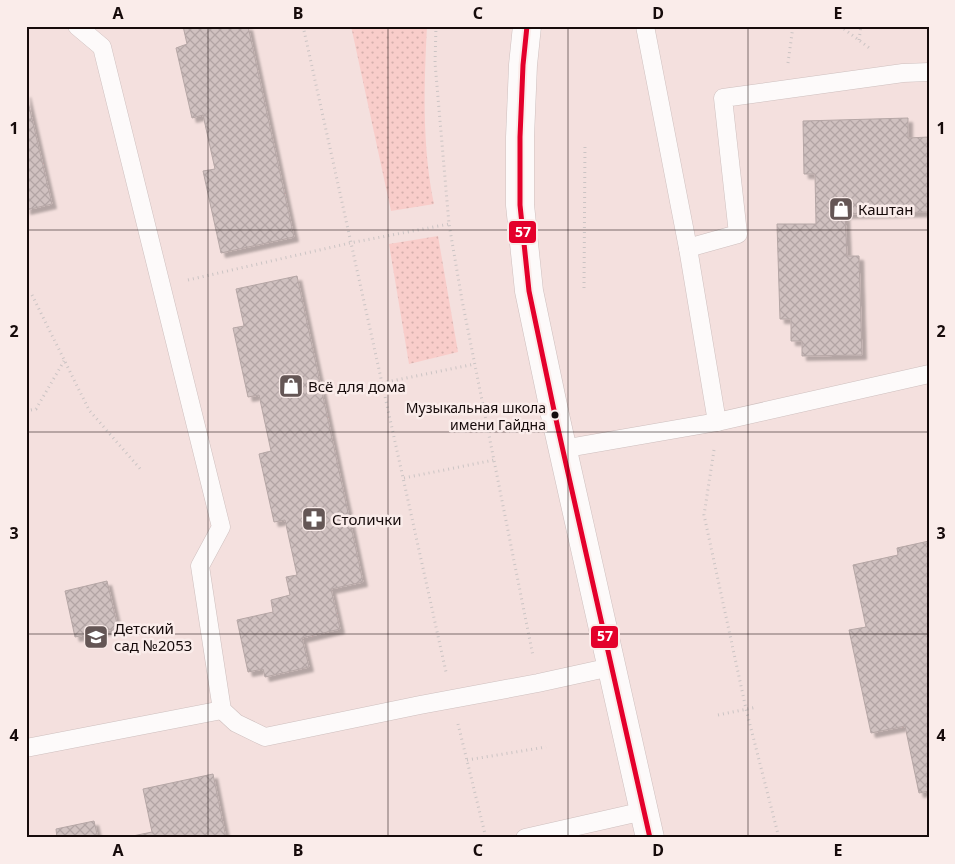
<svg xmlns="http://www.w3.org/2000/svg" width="955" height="864" viewBox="0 0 955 864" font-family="'Noto Sans',sans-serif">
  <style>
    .grass { fill: url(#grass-dots) }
    .building { fill: url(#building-cross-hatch); stroke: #b5a6a5; filter: url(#shadow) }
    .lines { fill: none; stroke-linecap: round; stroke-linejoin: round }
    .service-casing { stroke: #cebfbe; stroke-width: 19 }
    .tertiary-casing { stroke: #cebfbe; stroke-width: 29 }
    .path { stroke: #cbc4c4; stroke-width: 3; stroke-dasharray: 1 4; stroke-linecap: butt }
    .service { stroke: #fdfafa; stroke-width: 18 }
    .tertiary { stroke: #fdfafa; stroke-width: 28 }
    .bus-1-casing { stroke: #faecea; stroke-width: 9 }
    .bus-1 { stroke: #e4002b; stroke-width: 5 }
    .grid { fill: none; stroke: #160b0b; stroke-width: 1; stroke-opacity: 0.55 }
    .bus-dot { fill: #160b0b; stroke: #faecea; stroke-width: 2 }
    .labels { text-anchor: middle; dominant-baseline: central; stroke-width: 5; stroke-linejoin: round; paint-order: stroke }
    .bus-label { font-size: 14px; fill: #160b0b; stroke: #faecea; text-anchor: end }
    .poi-label { font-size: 15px; fill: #160b0b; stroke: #faecea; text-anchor: start }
    .line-badge { stroke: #faecea; stroke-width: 2 }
    .badge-label { font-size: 14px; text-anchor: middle; font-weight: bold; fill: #fff }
    .neatline { fill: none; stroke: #160b0b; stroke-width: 2 }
    .grid-label { font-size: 16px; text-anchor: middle; font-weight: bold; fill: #160b0b }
  </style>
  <defs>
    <pattern id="grass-dots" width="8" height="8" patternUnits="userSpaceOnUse" patternTransform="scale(1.25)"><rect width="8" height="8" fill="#f9cdca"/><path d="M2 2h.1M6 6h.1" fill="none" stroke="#d5afac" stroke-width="1.8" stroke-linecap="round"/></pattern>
    <pattern id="building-cross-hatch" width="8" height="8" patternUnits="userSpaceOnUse" patternTransform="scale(1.25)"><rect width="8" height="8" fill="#d0c1c0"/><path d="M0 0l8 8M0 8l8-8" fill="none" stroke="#b2a4a4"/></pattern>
    <filter id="shadow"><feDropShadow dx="4.5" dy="4.5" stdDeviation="1" flood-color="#0004"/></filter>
  </defs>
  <rect width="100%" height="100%" fill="#f4e0de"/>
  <!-- grass -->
  <g class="grass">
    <path d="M 351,26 L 427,26 C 424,85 422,146 434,204 L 391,211 Z"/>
    <path d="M 438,236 L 458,352 L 409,364 L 389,244 Z"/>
  </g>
  <!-- building -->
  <g class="building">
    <path d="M 183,26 L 248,26 L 294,237 L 221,253 L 203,171 L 215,169 L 203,115 L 192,118 L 176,48 L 187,44 Z"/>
    <path d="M 26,93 L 52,204 L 26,210 Z"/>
    <path d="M 908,118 L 908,138 L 929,137 L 929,212 L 845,214 L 847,256 L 859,256 L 862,355 L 802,356 L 802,341 L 791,341 L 791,319 L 780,319 L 777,224 L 816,224 L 815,174 L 804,174 L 803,121 Z"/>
    <path d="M 297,276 L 363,582 L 331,589 L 340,629 L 302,638 L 309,667 L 265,677 L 263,669 L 248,672 L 237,620 L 273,612 L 271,600 L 290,595 L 286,577 L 297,575 L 285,520 L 274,522 L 259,454 L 271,451 L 259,395 L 248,397 L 233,328 L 244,326 L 236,289 Z"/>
    <path d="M 929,541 L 929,791 L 919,793 L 905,726 L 871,733 L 849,630 L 866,627 L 853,565 L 898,555 L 897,548 Z"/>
    <path d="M 107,581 L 118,628 L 75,637 L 65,591 Z"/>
    <path d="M 213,774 L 226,838 L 123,838 L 152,832 L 143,789 Z"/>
    <path d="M 94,821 L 98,838 L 57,838 L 56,829 Z"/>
  </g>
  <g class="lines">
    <defs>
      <g id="service">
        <path d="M 77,26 L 102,47 L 221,527 L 200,566 L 222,710 L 236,723 L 265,737 L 420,705 L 538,683 L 611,667"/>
        <path d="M 645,26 L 688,248 L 717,422"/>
        <path d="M 688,248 L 738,234 L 723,98 L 903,73 L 929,72"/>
        <path d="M 562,449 L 717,422 L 929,374"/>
        <path d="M 26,748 L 222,710"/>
        <path d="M 525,838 L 644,811"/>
      </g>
      <path id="tertiary" d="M 527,26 L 523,65 L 520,137 L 520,205 L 529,291 L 555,415 L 650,838"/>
    </defs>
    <!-- service casing -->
    <use href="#service" class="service-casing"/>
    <!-- tertiary casing -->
    <use href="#tertiary" class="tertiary-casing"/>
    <!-- path -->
    <g class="path">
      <path d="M 303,26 L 446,672"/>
      <path d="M 436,26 L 435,63 L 449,224 L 462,300 L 533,656"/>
      <path d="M 840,26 L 872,50"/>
      <path d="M 859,40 L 861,26"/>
      <path d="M 788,63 L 793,26"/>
      <path d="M 188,280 L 350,243 L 449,224"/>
      <path d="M 584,288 L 585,143"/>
      <path d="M 32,295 L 89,410 L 142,471"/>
      <path d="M 382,383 L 475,364"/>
      <path d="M 26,411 L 36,409 L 64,361"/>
      <path d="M 714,450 L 704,515 L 746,709 L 779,838"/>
      <path d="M 404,478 L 494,460"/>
      <path d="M 718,715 L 757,707"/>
      <path d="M 458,724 L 486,838"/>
      <path d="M 467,760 L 546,747"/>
    </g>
    <!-- service -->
    <use href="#service" class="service"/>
    <!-- tertiary -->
    <use href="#tertiary" class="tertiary"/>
    <defs>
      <path id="bus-1" d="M 527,26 L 523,65 L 520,137 L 520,205 L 529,291 L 555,415 L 650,838"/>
    </defs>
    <!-- bus-1 casing -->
    <use href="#bus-1" class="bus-1-casing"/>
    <!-- bus-1 -->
    <use href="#bus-1" class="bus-1"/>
  </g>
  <!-- grid -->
  <path class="grid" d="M 208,26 L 208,838M 388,26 L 388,838M 568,26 L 568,838M 748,26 L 748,838M 26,230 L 929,230M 26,432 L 929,432M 26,634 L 929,634"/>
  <!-- icons -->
  <defs>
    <symbol id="shop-square" viewBox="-11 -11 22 22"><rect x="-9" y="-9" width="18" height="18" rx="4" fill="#645655" stroke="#faecea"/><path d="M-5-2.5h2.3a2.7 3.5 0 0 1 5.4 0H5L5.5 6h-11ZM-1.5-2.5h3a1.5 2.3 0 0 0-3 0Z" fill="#fff"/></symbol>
    <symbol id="pharmacy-square" viewBox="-11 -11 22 22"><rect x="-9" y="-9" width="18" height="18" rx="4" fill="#645655" stroke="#faecea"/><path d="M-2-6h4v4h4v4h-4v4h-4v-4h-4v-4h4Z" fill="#fff"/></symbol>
    <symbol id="school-square" viewBox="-11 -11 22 22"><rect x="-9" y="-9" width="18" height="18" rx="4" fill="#645655" stroke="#faecea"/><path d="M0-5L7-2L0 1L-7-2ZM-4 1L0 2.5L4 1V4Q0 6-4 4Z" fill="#fff"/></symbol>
  </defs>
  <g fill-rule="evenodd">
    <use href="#shop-square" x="827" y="195" width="28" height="28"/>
    <use href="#shop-square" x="277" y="372" width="28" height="28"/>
    <use href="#pharmacy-square" x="300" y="505" width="28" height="28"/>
    <use href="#school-square" x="82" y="623" width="28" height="28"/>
  </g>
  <!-- markers -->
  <circle class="bus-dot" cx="555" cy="415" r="4.5"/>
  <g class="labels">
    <!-- bus labels -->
    <g class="bus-label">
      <text x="546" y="407">Музыкальная школа<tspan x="546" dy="17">имени Гайдна</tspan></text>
    </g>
    <!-- poi labels -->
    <g class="poi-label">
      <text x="858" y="209">Каштан</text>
      <text x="308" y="386">Всё для дома</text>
      <text x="332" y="519">Столички</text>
      <text x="114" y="628">Детский<tspan x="114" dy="17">сад №2053</tspan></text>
    </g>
  </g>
  <g class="line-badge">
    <rect x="508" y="220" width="29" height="24" rx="5" fill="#e4002b"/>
    <rect x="590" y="625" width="29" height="24" rx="5" fill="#e4002b"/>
  </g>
  <g class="badge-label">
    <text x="523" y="237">57</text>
    <text x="605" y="641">57</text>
  </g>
  <!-- border -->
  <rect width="955" height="864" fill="none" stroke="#faecea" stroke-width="55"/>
  <rect x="28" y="28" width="900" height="808" class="neatline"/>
  <g class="grid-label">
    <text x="118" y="19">A</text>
    <text x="298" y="19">B</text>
    <text x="478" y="19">C</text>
    <text x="658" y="19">D</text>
    <text x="838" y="19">E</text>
    <text x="14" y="134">1</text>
    <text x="941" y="134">1</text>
    <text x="14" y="337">2</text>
    <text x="941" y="337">2</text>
    <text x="14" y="539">3</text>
    <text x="941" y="539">3</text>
    <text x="14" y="741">4</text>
    <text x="941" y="741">4</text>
    <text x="118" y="856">A</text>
    <text x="298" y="856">B</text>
    <text x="478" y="856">C</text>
    <text x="658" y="856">D</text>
    <text x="838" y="856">E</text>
  </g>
</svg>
